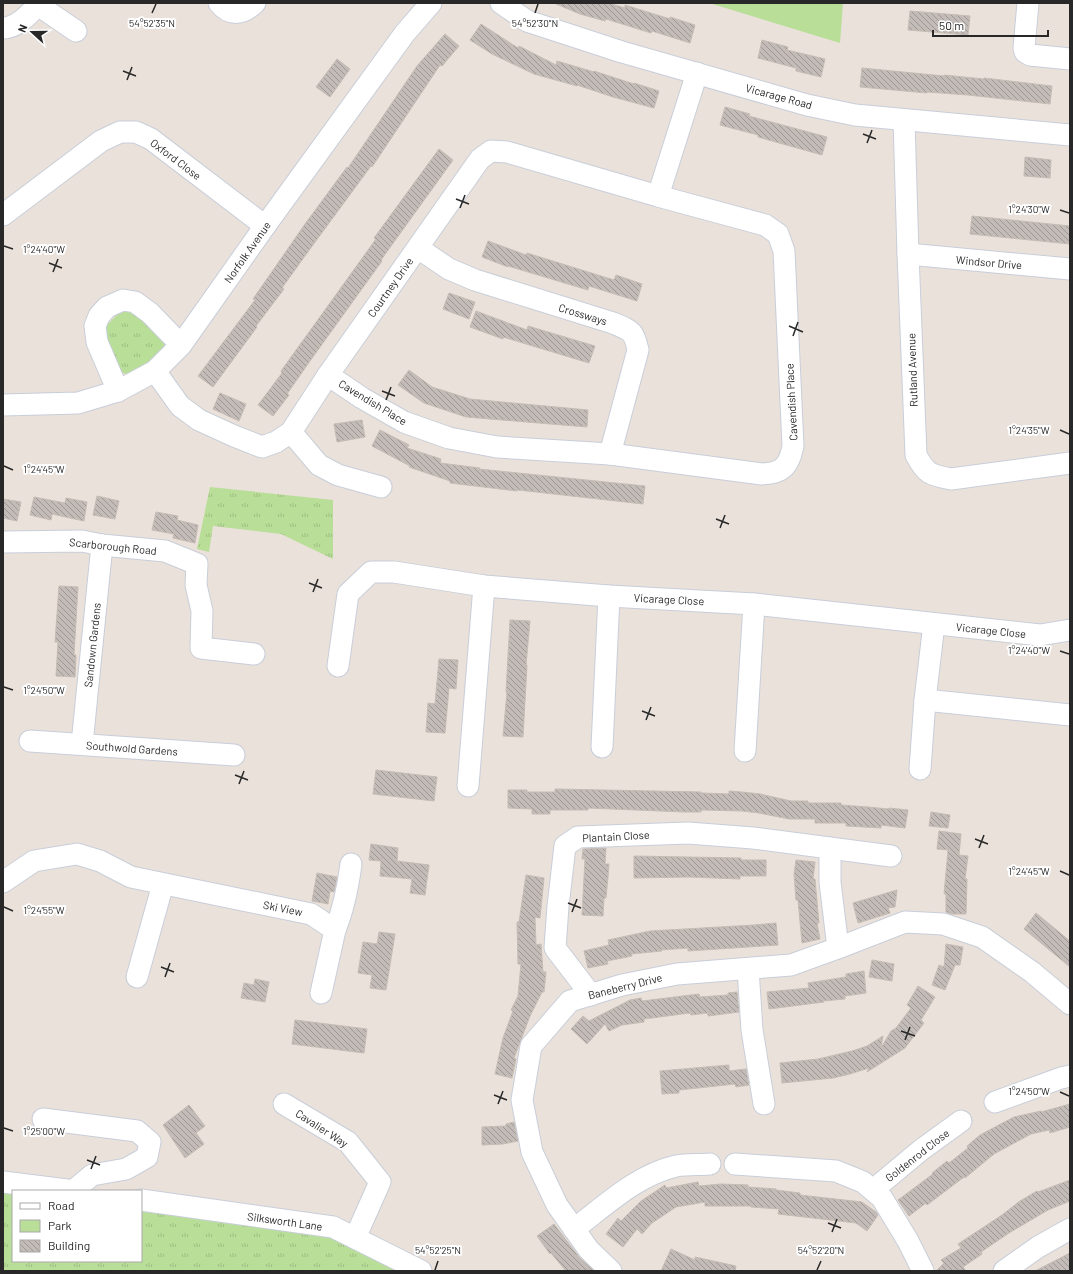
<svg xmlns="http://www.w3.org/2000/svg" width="1073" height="1274" viewBox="0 0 1073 1274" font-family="Barlow,sans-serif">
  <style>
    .grass { fill: url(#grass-tufts) }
    .park { fill: #b9de98 }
    .building { fill: url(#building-back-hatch); stroke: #c5bcb4 }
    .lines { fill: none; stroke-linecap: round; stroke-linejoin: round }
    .minor-casing { stroke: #c8ced9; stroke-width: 23 }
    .minor { stroke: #fff; stroke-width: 21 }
    .ticks { fill: none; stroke: #282828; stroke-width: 1.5 }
    .labels { text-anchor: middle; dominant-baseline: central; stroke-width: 4; stroke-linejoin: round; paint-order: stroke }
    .street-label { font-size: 11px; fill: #282828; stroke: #fff }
    .ticks-label { font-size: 10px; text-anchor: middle; fill: #282828; stroke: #fff; stroke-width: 4; stroke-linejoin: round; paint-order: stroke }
  </style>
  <defs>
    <pattern id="grass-tufts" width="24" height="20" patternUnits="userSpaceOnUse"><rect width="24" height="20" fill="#b9de98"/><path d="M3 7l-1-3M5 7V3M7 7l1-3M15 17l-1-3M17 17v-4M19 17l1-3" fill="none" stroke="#9fbe83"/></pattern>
    <pattern id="building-back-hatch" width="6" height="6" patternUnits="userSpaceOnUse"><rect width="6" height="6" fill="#c2bbb7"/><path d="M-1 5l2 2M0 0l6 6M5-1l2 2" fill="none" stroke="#9e9895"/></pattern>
  </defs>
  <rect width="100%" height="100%" fill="#eae1da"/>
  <!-- grass -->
  <g class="grass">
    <path d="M 131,308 L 164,337 L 165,350 L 156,362 L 132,375 L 123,373 L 118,369 L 105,338 L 104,328 L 121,311 Z"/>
    <path d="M 210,487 L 333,500 L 333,559 L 281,534 L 213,526 L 209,552 L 197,549 Z"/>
    <path d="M 3,1182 L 13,1191 L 13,1261 L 141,1261 L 141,1200 L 333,1227 L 421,1271 L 3,1271 Z"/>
  </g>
  <!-- park -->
  <path class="park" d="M 709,3 L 843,3 L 840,43 Z"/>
  <!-- building -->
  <g class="building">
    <path d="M 556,3 L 608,3 L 625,8 L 625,5 L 670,19 L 670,17 L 695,25 L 690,43 L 652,31 L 651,33 L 606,19 L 605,21 L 580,14 L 556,4 Z"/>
    <path d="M 910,11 L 970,16 L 968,35 L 908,30 Z"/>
    <path d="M 481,24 L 518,48 L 519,46 L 556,65 L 557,61 L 594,72 L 594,71 L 634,84 L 634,83 L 659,91 L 654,108 L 613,97 L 577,85 L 577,86 L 534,74 L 492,54 L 470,40 Z"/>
    <path d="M 445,34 L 459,46 L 442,66 L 440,65 L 372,167 L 371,166 L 310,249 L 282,288 L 284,289 L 256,326 L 257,327 L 213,387 L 198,376 L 255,300 L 253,299 L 305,224 L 347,167 L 348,168 L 417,66 Z"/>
    <path d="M 762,40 L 788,47 L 787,50 L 825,59 L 821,77 L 796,71 L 796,68 L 758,58 Z"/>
    <path d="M 337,59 L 350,69 L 330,97 L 316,87 Z"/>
    <path d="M 862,68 L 944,76 L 944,75 L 984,79 L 984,78 L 1052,86 L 1050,104 L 968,95 L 927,92 L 927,93 L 860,87 Z"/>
    <path d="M 725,107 L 750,114 L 749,116 L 827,137 L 822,155 L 758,137 L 758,135 L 720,125 Z"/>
    <path d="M 439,149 L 453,160 L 381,260 L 382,261 L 310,361 L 287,394 L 289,395 L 273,416 L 258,405 L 282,373 L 281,371 L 376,239 L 374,238 Z"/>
    <path d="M 1025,157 L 1051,160 L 1050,178 L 1024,176 Z"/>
    <path d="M 972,216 L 1070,226 L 1070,244 L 970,234 Z"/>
    <path d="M 488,241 L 526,255 L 527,253 L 614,280 L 616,275 L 642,284 L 637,301 L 589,286 L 588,290 L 508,266 L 508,267 L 482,257 Z"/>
    <path d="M 449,293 L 475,302 L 469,319 L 443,309 Z"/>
    <path d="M 476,311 L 527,330 L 528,326 L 595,346 L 589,363 L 503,337 L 503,339 L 470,327 Z"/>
    <path d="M 409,370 L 432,387 L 470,399 L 588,410 L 587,427 L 466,417 L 424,403 L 398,385 Z"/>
    <path d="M 220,393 L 246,404 L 239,421 L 213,409 Z"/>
    <path d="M 362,420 L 365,437 L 337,442 L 334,424 Z"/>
    <path d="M 380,430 L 409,445 L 407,448 L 441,459 L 440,463 L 480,468 L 479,469 L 645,486 L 643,504 L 518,490 L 517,491 L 450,483 L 450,481 L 409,467 L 410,466 L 372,446 Z"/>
    <path d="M 97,496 L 119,501 L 115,519 L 93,515 Z"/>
    <path d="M 34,497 L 65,503 L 66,498 L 87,502 L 84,521 L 52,514 L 51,520 L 30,515 Z"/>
    <path d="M 3,499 L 21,502 L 17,521 L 3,518 Z"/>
    <path d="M 156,512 L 178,516 L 177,520 L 198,525 L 195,543 L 173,538 L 174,534 L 152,530 Z"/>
    <path d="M 59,586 L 78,587 L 74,655 L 76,655 L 75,677 L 56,676 L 58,642 L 55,642 Z"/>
    <path d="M 510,620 L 530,621 L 526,665 L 527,665 L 523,737 L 503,736 L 507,692 L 506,692 Z"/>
    <path d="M 439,659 L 458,660 L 456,689 L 449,688 L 445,733 L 426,732 L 428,703 L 435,704 Z"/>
    <path d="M 376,770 L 437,777 L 434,801 L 373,794 Z"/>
    <path d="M 555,789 L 701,792 L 701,793 L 729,794 L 729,791 L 742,792 L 760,794 L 791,801 L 808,801 L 808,803 L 841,803 L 841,805 L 868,807 L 888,809 L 889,808 L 908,810 L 905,828 L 881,825 L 881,828 L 846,826 L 846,823 L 815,823 L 815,819 L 789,819 L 759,813 L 742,811 L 701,810 L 701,812 L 684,812 L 588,808 L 588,810 L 550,810 L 550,814 L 532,814 L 532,809 L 508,808 L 508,790 L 527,790 L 527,792 L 555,792 Z"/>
    <path d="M 931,812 L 950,815 L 948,828 L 929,826 Z"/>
    <path d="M 939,831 L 961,834 L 959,855 L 968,856 L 965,879 L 967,879 L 966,914 L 951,914 L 946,912 L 946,894 L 944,894 L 948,850 L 937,849 Z"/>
    <path d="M 371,844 L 398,848 L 397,861 L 429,865 L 425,895 L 410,893 L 412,879 L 380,876 L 381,861 L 369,860 Z"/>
    <path d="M 606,848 L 605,864 L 609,864 L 608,877 L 606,898 L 604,898 L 603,916 L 582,915 L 585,859 L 582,859 L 583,849 Z"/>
    <path d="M 634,856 L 741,858 L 741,860 L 766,860 L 766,876 L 740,876 L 740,879 L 689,877 L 634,878 Z"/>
    <path d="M 796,860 L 815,862 L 813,879 L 815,879 L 819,923 L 817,923 L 820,939 L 802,943 L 798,900 L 796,900 L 794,874 Z"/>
    <path d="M 317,873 L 337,877 L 334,892 L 330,891 L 328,904 L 312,901 Z"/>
    <path d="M 526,875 L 544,878 L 540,918 L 535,917 L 536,945 L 541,944 L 543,972 L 546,972 L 544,992 L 542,992 L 530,1016 L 514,1058 L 516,1059 L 512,1078 L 495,1074 L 503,1038 L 513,1011 L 511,1010 L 518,996 L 521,964 L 518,964 L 517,922 L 519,922 Z"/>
    <path d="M 897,890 L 895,907 L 888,908 L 890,913 L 858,923 L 853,903 Z"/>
    <path d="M 1036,913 L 1070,941 L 1070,967 L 1024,929 Z"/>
    <path d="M 776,923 L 778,945 L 688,951 L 688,948 L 661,950 L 662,951 L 631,954 L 632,956 L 607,961 L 608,964 L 588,968 L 584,951 L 609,945 L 608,940 L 650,931 L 754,925 Z"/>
    <path d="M 379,932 L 395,934 L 386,990 L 370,988 L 372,975 L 358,973 L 363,942 L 377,944 Z"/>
    <path d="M 946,944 L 963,947 L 960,965 L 955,965 L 945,990 L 932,985 L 939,965 L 944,967 Z"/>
    <path d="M 872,960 L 894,964 L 892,981 L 869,977 Z"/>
    <path d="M 864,971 L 866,993 L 845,996 L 845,999 L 823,1001 L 824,1002 L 769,1009 L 767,992 L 809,988 L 808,983 L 846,977 L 846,974 Z"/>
    <path d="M 255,979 L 269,982 L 265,1002 L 241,998 L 244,983 L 254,985 Z"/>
    <path d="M 918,986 L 935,997 L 921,1020 L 924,1023 L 905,1048 L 867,1072 L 869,1068 L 850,1074 L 833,1078 L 782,1083 L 780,1063 L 818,1059 L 852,1051 L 867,1046 L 883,1036 L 881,1048 L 891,1031 L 896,1028 L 911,1008 L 907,1005 Z"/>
    <path d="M 737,992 L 739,1012 L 708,1016 L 708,1013 L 691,1015 L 690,1013 L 644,1019 L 644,1022 L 622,1025 L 609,1031 L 605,1024 L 587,1044 L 571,1029 L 583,1016 L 589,1021 L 630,1000 L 641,998 L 642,1001 L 699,994 L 700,997 L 728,995 L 728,993 Z"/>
    <path d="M 295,1020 L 367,1029 L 364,1053 L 292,1044 Z"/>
    <path d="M 729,1065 L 729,1071 L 746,1069 L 749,1085 L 736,1087 L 735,1084 L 679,1090 L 679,1093 L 662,1094 L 660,1071 Z"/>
    <path d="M 1070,1104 L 1070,1127 L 1050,1133 L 1049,1130 L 1031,1134 L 994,1154 L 965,1178 L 964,1177 L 927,1205 L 926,1203 L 909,1216 L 898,1200 L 933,1174 L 932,1173 L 947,1161 L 949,1163 L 968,1148 L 967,1146 L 980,1135 L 1014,1117 L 1041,1111 L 1041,1112 Z"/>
    <path d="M 189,1105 L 205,1126 L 196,1133 L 204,1144 L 185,1158 L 163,1125 Z"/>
    <path d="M 514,1122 L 518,1141 L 503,1144 L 482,1145 L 482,1127 L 506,1126 L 506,1124 Z"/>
    <path d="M 1070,1180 L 1070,1201 L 1048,1210 L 1009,1233 L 981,1252 L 982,1254 L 963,1267 L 966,1271 L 936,1271 L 944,1263 L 941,1260 L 961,1248 L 958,1244 L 1002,1215 L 1020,1201 L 1037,1191 L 1038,1192 Z"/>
    <path d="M 698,1182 L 699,1186 L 721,1184 L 748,1185 L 748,1187 L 776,1189 L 776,1190 L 800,1193 L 800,1195 L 862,1202 L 876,1212 L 878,1215 L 867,1231 L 856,1223 L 778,1214 L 779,1209 L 751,1207 L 751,1206 L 705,1206 L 705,1202 L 676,1207 L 652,1223 L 642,1234 L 637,1229 L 623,1247 L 606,1234 L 618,1218 L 621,1221 L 641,1201 L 665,1185 L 666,1188 Z"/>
    <path d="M 554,1224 L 579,1257 L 594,1271 L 566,1271 L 551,1253 L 550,1254 L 537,1236 Z"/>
    <path d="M 671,1249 L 695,1260 L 695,1257 L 736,1266 L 735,1271 L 661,1271 Z"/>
    <path d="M 1070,1253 L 1070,1271 L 1035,1271 Z"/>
  </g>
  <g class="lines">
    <defs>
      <g id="minor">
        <path d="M 219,3 C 230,17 243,14 255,3"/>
        <path d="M 501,3 L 527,21 L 622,52 L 807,105 L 855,115 L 1070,135"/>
        <path d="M 1028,3 L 1024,48 L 1025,52 L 1030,55 L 1070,59"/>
        <path d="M 3,28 C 17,28 29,14 38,5 L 76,31"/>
        <path d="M 904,120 L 908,254 L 916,455 C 926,474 930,475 951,479 L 1070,463"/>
        <path d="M 3,215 L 101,141 L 120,132 L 136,132 L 151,139 L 265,226"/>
        <path d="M 418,248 L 449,269 L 475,280 L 613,323 C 632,331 634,331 638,350 L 610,454"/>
        <path d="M 908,254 L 1070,269"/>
        <path d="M 155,371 L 180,406 L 199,420 L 234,436 L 262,447 L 276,442 L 291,432 L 328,375 L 480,159 L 491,151 L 507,152 L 658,196"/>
        <path d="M 328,375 L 362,398 L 404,422 L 449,438 L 497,447 L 610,454 L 762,474 C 783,473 789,466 793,446 L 784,251 L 778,234 L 765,225 L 658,196 L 697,73"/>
        <path d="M 118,391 L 97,342 L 95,326 L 99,316 L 107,307 L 123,300 L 135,302 L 150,313 L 181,345"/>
        <path d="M 3,405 L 78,403 L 118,391 L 155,371 L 181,345 L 265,226 L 405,33 L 431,3"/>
        <path d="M 291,432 L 319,465 L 338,475 L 381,487"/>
        <path d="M 3,542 L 82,541 L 102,545 L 165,551 L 197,564 L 196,585 L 202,611 L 201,648 L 254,654"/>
        <path d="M 338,666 L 348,594 L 371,572 L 394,572 L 484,586 L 609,596 L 754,604 L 1040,635 L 1070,630"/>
        <path d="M 925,700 L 1070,715"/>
        <path d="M 30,741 L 234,755"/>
        <path d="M 82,744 L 102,545"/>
        <path d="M 602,747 L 609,596"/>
        <path d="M 745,751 L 754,604"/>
        <path d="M 920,769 L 925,700 L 934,624"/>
        <path d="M 468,786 L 484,586"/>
        <path d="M 830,848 L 830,882 L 838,948"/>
        <path d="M 3,882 L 34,861 L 77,854 L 100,861 L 131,877 L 311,914 L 335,930 L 321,993"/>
        <path d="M 335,930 C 344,908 348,887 351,864"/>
        <path d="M 748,969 L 752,1030 L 764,1104"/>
        <path d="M 137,977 L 163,884"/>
        <path d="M 591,995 L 555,948 L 558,906 L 565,846 L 578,837 L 688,833 L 753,838 L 891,856"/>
        <path d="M 995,1102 L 1061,1078 L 1070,1076"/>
        <path d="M 284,1104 L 348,1142 L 380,1182 L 355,1238"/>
        <path d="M 43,1119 L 137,1131 L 150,1142 L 147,1157 L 126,1169 L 92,1175 L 73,1191"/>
        <path d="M 735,1164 L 836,1171 L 863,1182 L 882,1198 L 908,1241 L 923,1271"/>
        <path d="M 3,1182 L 75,1191"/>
        <path d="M 873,1190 L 921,1150 L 961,1121"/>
        <path d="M 141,1200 L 333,1227 L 421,1271"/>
        <path d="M 574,1229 C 606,1205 637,1175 676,1166 C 687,1164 699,1165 710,1164"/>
        <path d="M 611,1271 L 589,1250 L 557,1205 L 532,1152 L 522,1100 L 531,1046 L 570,1001 L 622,985 L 677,974 L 791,965 L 838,948 L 905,922 L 943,924 L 982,937 L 1032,972 L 1070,1004"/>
        <path d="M 1004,1271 L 1038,1247 L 1070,1229"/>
      </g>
    </defs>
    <!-- minor casing -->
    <use href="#minor" class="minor-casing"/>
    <!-- minor -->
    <use href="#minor" class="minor"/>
  </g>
  <!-- ticks -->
  <path class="ticks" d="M 152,13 L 156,4M 535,13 L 538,4M 123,71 L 136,76M 127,80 L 132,67M 863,134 L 876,139M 867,143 L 872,130M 456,199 L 469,204M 460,208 L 465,195M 1060,210 L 1069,213M 4,246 L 13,249M 49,263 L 62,268M 53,272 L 58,259M 789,326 L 803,332M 793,336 L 798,322M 382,391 L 395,396M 386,400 L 391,387M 1060,430 L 1069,434M 4,466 L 13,470M 716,519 L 729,524M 720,528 L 725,515M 309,583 L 322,588M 313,592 L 318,579M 1060,651 L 1069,654M 4,687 L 13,690M 642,711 L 655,716M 646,720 L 651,707M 235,775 L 248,780M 239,784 L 244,771M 975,839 L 988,844M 979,848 L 984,835M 1060,871 L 1069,875M 568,903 L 581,908M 4,907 L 13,911M 572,912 L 577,899M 161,967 L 174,972M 165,977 L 170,963M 901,1031 L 915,1036M 905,1040 L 910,1027M 1060,1092 L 1069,1096M 494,1095 L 507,1100M 498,1104 L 503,1091M 4,1128 L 13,1131M 87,1160 L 100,1165M 91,1169 L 96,1156M 828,1223 L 841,1228M 832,1232 L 837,1219M 435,1270 L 438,1261M 817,1270 L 821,1261"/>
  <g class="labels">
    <!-- street labels -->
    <g class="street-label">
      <text transform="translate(779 96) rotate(15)">Vicarage Road</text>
      <text transform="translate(176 159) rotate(37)">Oxford Close</text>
      <text transform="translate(247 252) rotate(-55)">Norfolk Avenue</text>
      <text transform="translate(989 262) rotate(5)">Windsor Drive</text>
      <text transform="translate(390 287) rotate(-55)">Courtney Drive</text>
      <text transform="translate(583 314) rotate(17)">Crossways</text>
      <text transform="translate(912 370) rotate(-92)">Rutland Avenue</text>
      <text transform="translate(373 402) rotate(31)">Cavendish Place</text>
      <text transform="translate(791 402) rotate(-93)">Cavendish Place</text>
      <text transform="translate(113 546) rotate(6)">Scarborough Road</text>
      <text transform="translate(669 599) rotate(3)">Vicarage Close</text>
      <text transform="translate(991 630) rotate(6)">Vicarage Close</text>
      <text transform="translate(92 645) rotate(-84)">Sandown Gardens</text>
      <text transform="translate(132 748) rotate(4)">Southwold Gardens</text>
      <text transform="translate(616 836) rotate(-3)">Plantain Close</text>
      <text transform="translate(283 908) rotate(11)">Ski View</text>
      <text transform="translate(625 986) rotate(-14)">Baneberry Drive</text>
      <text transform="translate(322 1128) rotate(33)">Cavalier Way</text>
      <text transform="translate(917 1155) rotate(-38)">Goldenrod Close</text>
      <text transform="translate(285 1221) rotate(8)">Silksworth Lane</text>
    </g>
  </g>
  <g class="ticks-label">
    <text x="535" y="27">54°52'30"N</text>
    <text x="152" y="27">54°52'35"N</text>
    <text x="1029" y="213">1°24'30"W</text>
    <text x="44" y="253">1°24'40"W</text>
    <text x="1029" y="434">1°24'35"W</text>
    <text x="44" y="473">1°24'45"W</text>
    <text x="1029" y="654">1°24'40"W</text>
    <text x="44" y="694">1°24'50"W</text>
    <text x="1029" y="875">1°24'45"W</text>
    <text x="44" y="914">1°24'55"W</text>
    <text x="1029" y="1095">1°24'50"W</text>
    <text x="44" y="1135">1°25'00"W</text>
    <text x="438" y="1254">54°52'25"N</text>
    <text x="821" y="1254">54°52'20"N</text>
  </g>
  <!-- border -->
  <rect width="1073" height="1274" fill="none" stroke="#282828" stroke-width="8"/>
  <!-- legend -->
  <rect x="12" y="1190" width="130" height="72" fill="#ffffff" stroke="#a9a9a9"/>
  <rect x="20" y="1203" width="20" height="6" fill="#ffffff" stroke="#a9a9a9"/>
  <text x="48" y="1210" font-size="12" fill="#282828">Road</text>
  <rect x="20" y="1220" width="20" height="12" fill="#b9de98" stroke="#a9a9a9"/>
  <text x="48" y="1230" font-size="12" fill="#282828">Park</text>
  <rect x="20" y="1240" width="20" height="12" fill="url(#building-back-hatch)" stroke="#a9a9a9"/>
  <text x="48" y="1250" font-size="12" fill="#282828">Building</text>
  <!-- north arrow -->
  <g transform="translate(32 32) rotate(291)" stroke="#ffffff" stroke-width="3" paint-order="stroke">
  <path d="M0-3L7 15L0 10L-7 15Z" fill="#282828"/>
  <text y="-6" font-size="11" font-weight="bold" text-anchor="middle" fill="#282828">N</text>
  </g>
  <!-- scale -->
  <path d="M933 30v6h115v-6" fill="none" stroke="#282828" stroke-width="2"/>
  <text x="939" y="30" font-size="12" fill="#282828" stroke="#ffffff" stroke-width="3" paint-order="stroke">50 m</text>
</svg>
